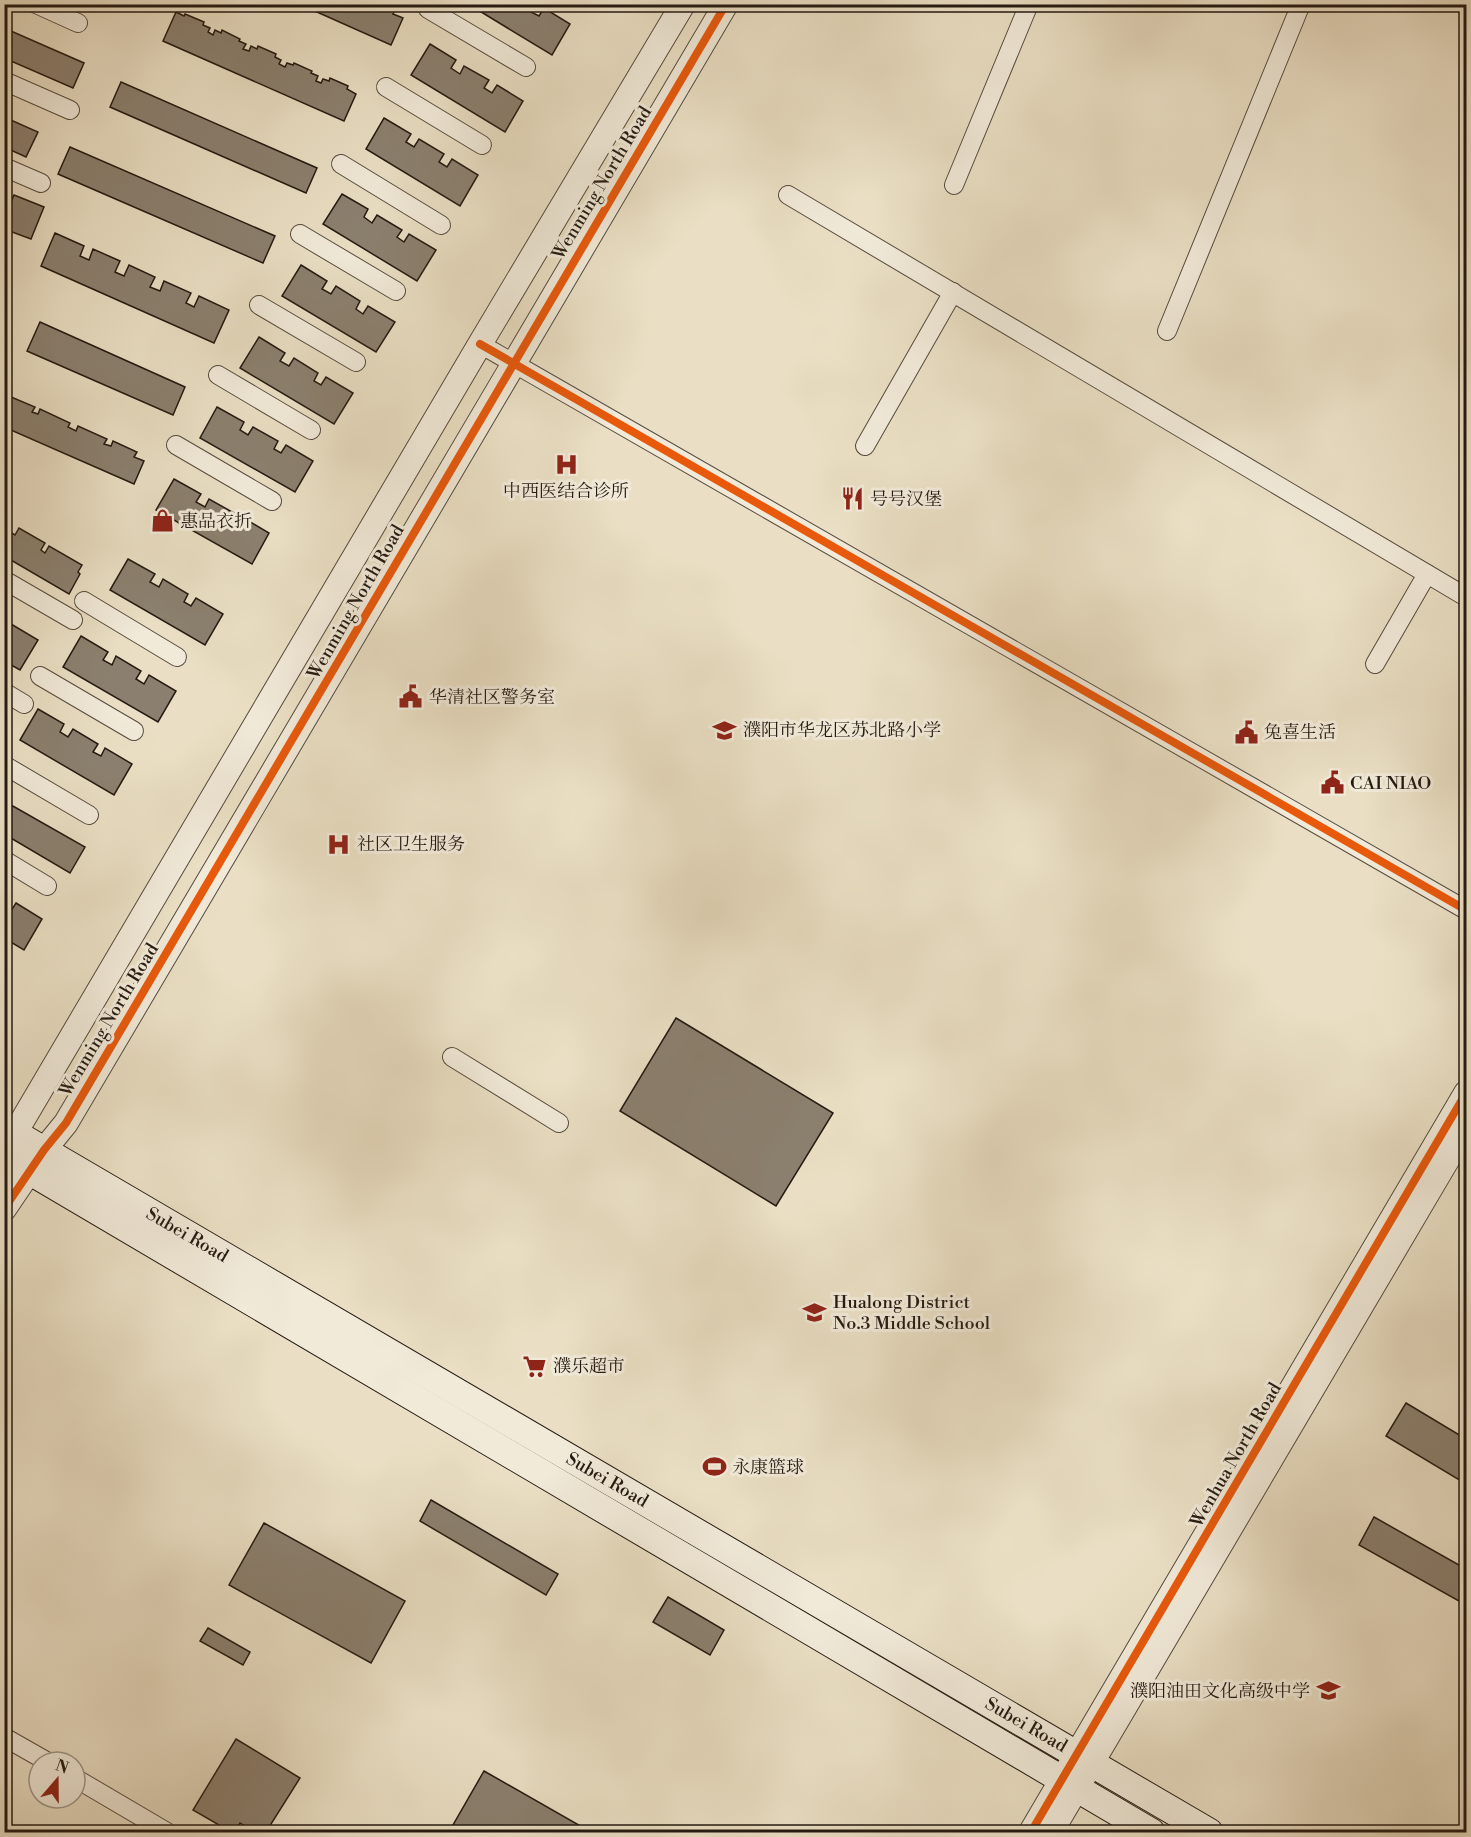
<svg xmlns="http://www.w3.org/2000/svg" width="1471" height="1837" viewBox="0 0 1471 1837" font-family="'Libre Bodoni','Noto Serif SC',serif">
  <style>
    .building { fill: #8b806f; stroke: #241a12; stroke-width: 1.5 }
    .lines { fill: none; stroke-linecap: round; stroke-linejoin: round }
    .minor-casing { stroke: #564b3e; stroke-width: 20 }
    .tertiary-casing { stroke: #564b3e; stroke-width: 26 }
    .secondary-casing { stroke: #241a12; stroke-width: 29 }
    .minor { stroke: #f1ead9; stroke-width: 18 }
    .tertiary { stroke: #f1ead9; stroke-width: 24 }
    .secondary { stroke: #f1ead9; stroke-width: 27 }
    .cycleway-casing { stroke: #f1ead9; stroke-width: 11 }
    .cycleway { stroke: #e8590c; stroke-width: 8 }
    .labels { text-anchor: middle; dominant-baseline: central; stroke-width: 6; stroke-linejoin: round; paint-order: stroke }
    .street-label { font-size: 18px; fill: #241a12; stroke: #f1ead9 }
    .poi-label { font-size: 18px; fill: #241a12; stroke: #f1ead9; text-anchor: start }
  </style>
  <rect width="100%" height="100%" fill="#eadfc4"/>
  <filter id="stains"><feTurbulence type="fractalNoise" baseFrequency=".00333" numOctaves="4"/><feColorMatrix values="0 0 0 0 .2 0 0 0 0 .09 0 0 0 0 .02 0 0 0 .5 -.17"/></filter>
  <radialGradient id="worn" r=".72"><stop offset=".6" stop-color="#630" stop-opacity="0"/><stop offset="1" stop-color="#630" stop-opacity=".3"/></radialGradient>
  <!-- building -->
  <g class="building">
    <path d="M 299,4 L 362,4 L 368,7 L 369,4 L 381,4 L 395,10 L 393,14 L 403,18 L 391,45 Z"/>
    <path d="M 468,4 L 536,4 L 531,12 L 539,16 L 544,8 L 570,24 L 552,55 Z"/>
    <path d="M 176,12 L 184,16 L 185,14 L 204,22 L 203,25 L 210,28 L 208,32 L 213,35 L 215,30 L 221,33 L 222,30 L 240,39 L 239,41 L 246,44 L 243,49 L 249,51 L 251,46 L 257,49 L 258,46 L 276,54 L 275,57 L 281,60 L 279,64 L 285,67 L 287,63 L 293,65 L 294,63 L 312,71 L 311,73 L 318,76 L 316,81 L 321,83 L 323,79 L 329,81 L 330,78 L 348,86 L 347,89 L 356,94 L 344,121 L 163,41 Z"/>
    <path d="M 4,28 L 84,63 L 73,88 L 4,58 Z"/>
    <path d="M 430,44 L 456,60 L 451,68 L 460,74 L 464,66 L 489,80 L 484,88 L 492,93 L 497,85 L 523,101 L 505,132 L 411,75 Z"/>
    <path d="M 121,82 L 317,168 L 306,193 L 110,107 Z"/>
    <path d="M 4,117 L 38,132 L 26,157 L 4,147 Z"/>
    <path d="M 384,118 L 411,134 L 406,142 L 414,147 L 419,139 L 444,154 L 439,162 L 447,167 L 452,159 L 478,175 L 460,206 L 366,149 Z"/>
    <path d="M 70,147 L 275,236 L 263,263 L 58,174 Z"/>
    <path d="M 342,194 L 368,209 L 364,217 L 372,223 L 377,215 L 402,230 L 397,237 L 404,242 L 409,234 L 436,250 L 417,281 L 323,224 Z"/>
    <path d="M 14,195 L 44,207 L 31,239 L 4,229 L 4,202 L 10,204 Z"/>
    <path d="M 55,233 L 84,246 L 80,256 L 89,260 L 93,249 L 120,261 L 115,272 L 124,276 L 129,265 L 155,277 L 150,287 L 160,291 L 164,281 L 191,293 L 186,303 L 194,307 L 199,296 L 229,310 L 214,343 L 41,266 Z"/>
    <path d="M 301,265 L 327,281 L 322,289 L 331,294 L 336,286 L 360,301 L 356,309 L 363,314 L 368,306 L 395,322 L 376,352 L 282,296 Z"/>
    <path d="M 40,322 L 185,387 L 173,415 L 27,351 Z"/>
    <path d="M 259,337 L 285,353 L 280,361 L 289,366 L 294,358 L 318,373 L 314,381 L 321,385 L 326,377 L 353,393 L 334,424 L 240,368 Z"/>
    <path d="M 4,394 L 35,407 L 32,412 L 38,414 L 40,409 L 70,423 L 68,427 L 76,431 L 78,426 L 107,439 L 104,444 L 111,446 L 113,441 L 137,452 L 134,457 L 144,461 L 134,484 L 4,427 Z"/>
    <path d="M 217,407 L 244,422 L 240,430 L 248,435 L 253,427 L 278,441 L 274,449 L 281,453 L 286,445 L 313,461 L 295,492 L 200,438 Z"/>
    <path d="M 174,479 L 201,494 L 196,502 L 205,507 L 209,499 L 234,513 L 230,522 L 237,526 L 242,517 L 269,533 L 252,564 L 156,510 Z"/>
    <path d="M 4,518 L 10,521 L 5,529 L 15,535 L 19,528 L 45,543 L 41,550 L 45,553 L 49,546 L 82,565 L 78,572 L 80,574 L 69,594 L 4,556 Z"/>
    <path d="M 128,559 L 155,574 L 150,582 L 159,587 L 163,579 L 188,594 L 184,602 L 191,606 L 196,598 L 223,614 L 205,645 L 110,590 Z"/>
    <path d="M 11,624 L 38,640 L 20,670 L 4,661 L 4,631 L 7,632 Z"/>
    <path d="M 81,636 L 108,652 L 103,660 L 112,665 L 116,656 L 141,671 L 136,679 L 144,684 L 149,675 L 176,691 L 158,722 L 63,667 Z"/>
    <path d="M 38,709 L 64,724 L 60,732 L 68,737 L 73,729 L 98,744 L 93,752 L 101,756 L 105,748 L 132,764 L 114,795 L 20,740 Z"/>
    <path d="M 4,801 L 85,847 L 70,873 L 4,834 Z"/>
    <path d="M 16,903 L 42,919 L 24,950 L 4,938 L 4,908 L 11,911 Z"/>
    <path d="M 676,1018 L 833,1113 L 776,1206 L 620,1111 Z"/>
    <path d="M 1406,1403 L 1466,1439 L 1466,1484 L 1386,1436 Z"/>
    <path d="M 431,1500 L 558,1574 L 546,1595 L 420,1521 Z"/>
    <path d="M 1374,1517 L 1466,1569 L 1466,1605 L 1359,1545 Z"/>
    <path d="M 264,1523 L 405,1601 L 371,1663 L 229,1585 Z"/>
    <path d="M 668,1597 L 724,1630 L 710,1655 L 653,1622 Z"/>
    <path d="M 208,1628 L 250,1652 L 243,1665 L 200,1641 Z"/>
    <path d="M 236,1739 L 300,1778 L 266,1832 L 255,1832 L 240,1823 L 235,1832 L 231,1832 L 193,1810 Z"/>
    <path d="M 484,1771 L 591,1832 L 466,1832 L 453,1825 Z"/>
  </g>
  <g class="lines">
    <defs>
      <g id="minor">
        <path d="M 36,4 L 78,23"/>
        <path d="M 428,9 L 526,67"/>
        <path d="M 4,81 L 70,110"/>
        <path d="M 386,87 L 482,145"/>
        <path d="M 341,164 L 441,225"/>
        <path d="M 4,167 L 41,183"/>
        <path d="M 954,185 L 1029,4"/>
        <path d="M 788,195 L 1466,597"/>
        <path d="M 300,234 L 396,291"/>
        <path d="M 259,305 L 356,362"/>
        <path d="M 1167,331 L 1301,4"/>
        <path d="M 480,344 L 1466,910"/>
        <path d="M 218,375 L 311,430"/>
        <path d="M 176,445 L 272,501"/>
        <path d="M 865,446 L 953,292"/>
        <path d="M 4,580 L 73,620"/>
        <path d="M 84,601 L 177,657"/>
        <path d="M 1375,664 L 1427,574"/>
        <path d="M 40,676 L 134,731"/>
        <path d="M 4,692 L 24,704"/>
        <path d="M 4,765 L 89,815"/>
        <path d="M 4,860 L 47,886"/>
        <path d="M 452,1057 L 559,1123"/>
        <path d="M 4,1737 L 48,1762"/>
        <path d="M 75,1778 L 167,1832"/>
      </g>
      <g id="tertiary">
        <path d="M 9,1151 L 15,1133 L 480,344 L 683,4"/>
        <path d="M 4,1209 L 44,1150 L 66,1123 L 726,4"/>
        <path d="M 1031,1832 L 1466,1093"/>
        <path d="M 1051,1832 L 1466,1128"/>
      </g>
      <g id="secondary">
        <path d="M 4,1127 L 1209,1832"/>
        <path d="M 4,1156 L 1151,1832"/>
      </g>
    </defs>
    <!-- minor casing -->
    <use href="#minor" class="minor-casing"/>
    <!-- tertiary casing -->
    <use href="#tertiary" class="tertiary-casing"/>
    <!-- secondary casing -->
    <use href="#secondary" class="secondary-casing"/>
    <!-- minor -->
    <use href="#minor" class="minor"/>
    <!-- tertiary -->
    <use href="#tertiary" class="tertiary"/>
    <!-- secondary -->
    <use href="#secondary" class="secondary"/>
    <defs>
      <g id="cycleway">
        <path d="M 480,344 L 1466,910"/>
        <path d="M 4,1209 L 44,1150 L 66,1123 L 726,4"/>
        <path d="M 1031,1832 L 1466,1093"/>
      </g>
    </defs>
    <!-- cycleway casing -->
    <use href="#cycleway" class="cycleway-casing"/>
    <!-- cycleway -->
    <use href="#cycleway" class="cycleway"/>
  </g>
  <!-- icons -->
  <defs>
    <symbol id="hospital-bare" viewBox="-9 -9 18 18"><path d="M-5-5h3v3.5h4V-5h3V5h-3V1.5h-4V5h-3Z" fill="#8f2418" stroke="#f1ead9" stroke-width="2.5" paint-order="stroke"/></symbol>
    <symbol id="restaurant-bare" viewBox="-9 -9 18 18"><path d="M-5-6h1v4h1v-4h1v4h1v-4h1v5L-1.5 .5V6h-2V.5L-5-1ZM5-6V6H3V1.5H1.5Q1.5-4 5-6Z" fill="#8f2418" stroke="#f1ead9" stroke-width="2.5" paint-order="stroke"/></symbol>
    <symbol id="shop-bare" viewBox="-9 -9 18 18"><path d="M-5-2.5h2.3a2.7 3.5 0 0 1 5.4 0H5L5.5 6h-11ZM-1.5-2.5h3a1.5 2.3 0 0 0-3 0Z" fill="#8f2418" stroke="#f1ead9" stroke-width="2.5" paint-order="stroke"/></symbol>
    <symbol id="civic-bare" viewBox="-9 -9 18 18"><path d="M-.6-6.5H3V-4.5H.6V-3L4-1V1h2V6H-6V1h2V-1L-.6-3ZM-1.2 2.5V6h2.4V2.5Z" fill="#8f2418" stroke="#f1ead9" stroke-width="2.5" paint-order="stroke"/></symbol>
    <symbol id="school-bare" viewBox="-9 -9 18 18"><path d="M0-5L7-2L0 1L-7-2ZM-4 1L0 2.5L4 1V4Q0 6-4 4Z" fill="#8f2418" stroke="#f1ead9" stroke-width="2.5" paint-order="stroke"/></symbol>
    <symbol id="supermarket-bare" viewBox="-9 -9 18 18"><path d="M-6-5.5h2.5l.6 2H6L4.5 2H-2.5L-4.4-4H-6ZM-1.5 3.2a1.3 1.3 0 1 0 .1 0ZM3 3.2a1.3 1.3 0 1 0 .1 0Z" fill="#8f2418" stroke="#f1ead9" stroke-width="2.5" paint-order="stroke"/></symbol>
    <symbol id="stadium-bare" viewBox="-9 -9 18 18"><path d="M0-5a6.5 5 0 1 0 0 10a6.5 5 0 1 0 0-10ZM-3.5-1.8h7v3.6h-7Z" fill="#8f2418" stroke="#f1ead9" stroke-width="2.5" paint-order="stroke"/></symbol>
  </defs>
  <g fill-rule="evenodd">
    <use href="#hospital-bare" x="550" y="448" width="33" height="33"/>
    <use href="#restaurant-bare" x="836" y="482" width="33" height="33"/>
    <use href="#shop-bare" x="146" y="504" width="33" height="33"/>
    <use href="#civic-bare" x="394" y="680" width="33" height="33"/>
    <use href="#school-bare" x="708" y="714" width="33" height="33"/>
    <use href="#civic-bare" x="1230" y="716" width="33" height="33"/>
    <use href="#civic-bare" x="1316" y="766" width="33" height="33"/>
    <use href="#hospital-bare" x="322" y="828" width="33" height="33"/>
    <use href="#school-bare" x="798" y="1296" width="33" height="33"/>
    <use href="#supermarket-bare" x="518" y="1350" width="33" height="33"/>
    <use href="#stadium-bare" x="698" y="1450" width="33" height="33"/>
    <use href="#school-bare" x="1312" y="1674" width="33" height="33"/>
  </g>
  <g class="labels">
    <!-- street labels -->
    <g class="street-label">
      <text transform="translate(602 183) rotate(-59)">Wenming North Road</text>
      <text transform="translate(356 602) rotate(-60)">Wenming North Road</text>
      <text transform="translate(109 1020) rotate(-59)">Wenming North Road</text>
      <text transform="translate(187 1235) rotate(30)">Subei Road</text>
      <text transform="translate(1236 1455) rotate(-60)">Wenhua North Road</text>
      <text transform="translate(607 1480) rotate(30)">Subei Road</text>
      <text transform="translate(1026 1725) rotate(30)">Subei Road</text>
    </g>
    <!-- poi labels -->
    <g class="poi-label">
      <text x="566" y="491" text-anchor="middle">中西医结合诊所</text>
      <text x="870" y="499">号号汉堡</text>
      <text x="180" y="521">惠品衣折</text>
      <text x="429" y="697">华清社区警务室</text>
      <text x="743" y="730">濮阳市华龙区苏北路小学</text>
      <text x="1264" y="732">兔喜生活</text>
      <text x="1350" y="783">CAI NIAO</text>
      <text x="357" y="844">社区卫生服务</text>
      <text x="833" y="1302">Hualong District<tspan x="833" dy="21">No.3 Middle School</tspan></text>
      <text x="553" y="1366">濮乐超市</text>
      <text x="732" y="1467">永康篮球</text>
      <text x="1310" y="1691" text-anchor="end">濮阳油田文化高级中学</text>
    </g>
  </g>
  <!-- margin -->
  <rect width="1471" height="1837" fill="none" stroke="#eadfc4" stroke-width="24"/>
  <rect x="6" y="6" width="1459" height="1825" fill="none" stroke="#241a12" stroke-width="3"/>
  <rect x="12" y="12" width="1447" height="1813" fill="none" stroke="#241a12" stroke-width="1.5"/>
  <!-- north arrow -->
  <g transform="translate(57 1780) rotate(20)"><circle r="28" fill="#f1ead9" stroke="#9f9789" stroke-width="1.5"/>
  <path d="M0-4.5L10 22L0 15L-10 22Z" fill="#8f2418"/>
  <text y="-9" font-size="16" font-weight="bold" text-anchor="middle" fill="#241a12">N</text>
  </g>
  <rect width="100%" height="100%" filter="url(#stains)"/>
  <rect width="100%" height="100%" fill="url(#worn)"/>
</svg>
